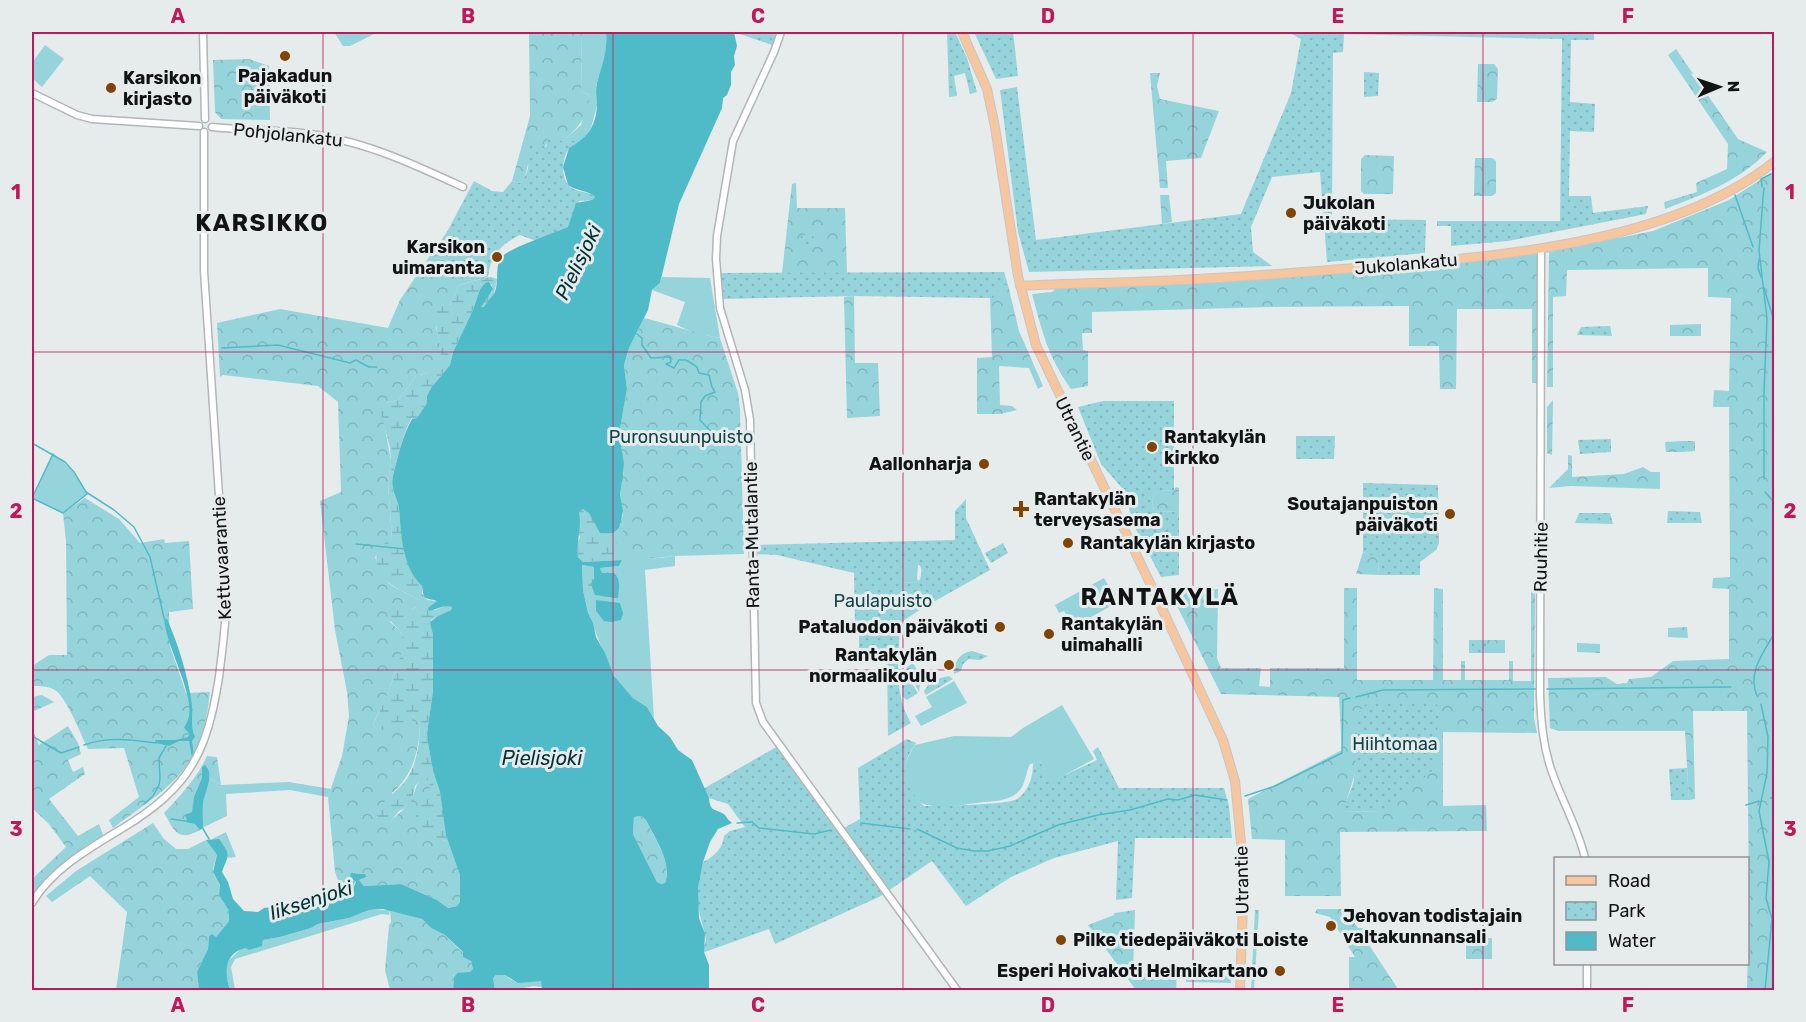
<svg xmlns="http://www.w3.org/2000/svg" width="1806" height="1022" viewBox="0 0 1806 1022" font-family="Rubik,sans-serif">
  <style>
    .grass { fill: #96d4dc }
    .forest { fill: url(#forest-crowns); fill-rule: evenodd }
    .wetland { fill: url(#wetland-marsh) }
    .park { fill: url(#park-dots); fill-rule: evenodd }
    .water { fill: #50bbc8; fill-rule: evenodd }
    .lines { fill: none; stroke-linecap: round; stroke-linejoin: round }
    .stream { stroke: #50bbc8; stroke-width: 1.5 }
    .minor-casing { stroke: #b2b6b7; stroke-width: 9 }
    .major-casing { stroke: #c6c6c7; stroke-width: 10 }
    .minor { stroke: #fff; stroke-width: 6 }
    .major { stroke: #f6c69e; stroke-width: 8 }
    .grid { fill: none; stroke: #c2185b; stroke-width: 1.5; stroke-opacity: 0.55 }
    .poi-dot { fill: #804400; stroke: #e6ebec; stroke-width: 2 }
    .labels { text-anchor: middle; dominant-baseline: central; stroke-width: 6; stroke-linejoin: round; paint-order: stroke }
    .poi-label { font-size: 18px; font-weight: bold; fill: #121314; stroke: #e6ebec; text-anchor: start }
    .street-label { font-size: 18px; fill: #121314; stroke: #e6ebec }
    .park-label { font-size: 18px; fill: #13444a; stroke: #e6ebec }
    .water-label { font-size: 20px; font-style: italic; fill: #003338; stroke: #e6ebec }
    .district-label { font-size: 24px; font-weight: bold; letter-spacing: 1.5px; fill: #121314; stroke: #e6ebec }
    .neatline { fill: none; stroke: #c2185b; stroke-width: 2 }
    .grid-label { font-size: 20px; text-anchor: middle; font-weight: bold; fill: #c2185b }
  </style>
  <defs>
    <pattern id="forest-crowns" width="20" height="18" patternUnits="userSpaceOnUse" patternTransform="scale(1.5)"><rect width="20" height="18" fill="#96d4dc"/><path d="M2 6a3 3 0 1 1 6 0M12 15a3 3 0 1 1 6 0" fill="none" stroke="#80b5bc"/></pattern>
    <pattern id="wetland-marsh" width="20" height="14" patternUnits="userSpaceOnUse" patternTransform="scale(1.5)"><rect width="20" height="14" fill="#96d4dc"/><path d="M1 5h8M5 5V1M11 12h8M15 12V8" fill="none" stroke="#80b5bc"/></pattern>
    <pattern id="park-dots" width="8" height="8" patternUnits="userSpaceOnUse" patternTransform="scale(1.5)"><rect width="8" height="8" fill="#96d4dc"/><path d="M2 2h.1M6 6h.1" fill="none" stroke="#80b5bc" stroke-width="1.8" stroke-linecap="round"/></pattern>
  </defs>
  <rect width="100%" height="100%" fill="#e6ebec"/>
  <!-- grass -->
  <g class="grass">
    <path d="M 334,32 L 378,32 L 350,46 L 343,46 Z"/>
    <path d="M 582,32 L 606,32 L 607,48 L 596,86 L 597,106 L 591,128 L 583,141 L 563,141 L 581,125 L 590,95 L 581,92 Z"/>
    <path d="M 45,45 L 64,59 L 42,87 L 32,78 L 32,63 Z"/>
    <path d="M 662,277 L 710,278 L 720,338 L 692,332 L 677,325 L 685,302 L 652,290 L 660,283 Z"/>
    <path d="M 53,453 L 71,469 L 88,494 L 63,513 L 32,498 Z"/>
    <path d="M 622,518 C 626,566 631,561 675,556 L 675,566 L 645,570 L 654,719 L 647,707 L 633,698 L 616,679 L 608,663 L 588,613 L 583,590 L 582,565 L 600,568 L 619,566 L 621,562 L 580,537 L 613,533 L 619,528 Z"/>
    <path d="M 903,560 L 917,560 L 920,563 L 920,565 L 918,565 L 917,579 L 919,581 L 916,583 L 902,582 Z"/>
    <path d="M 1104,578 L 1111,590 L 1113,589 L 1120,601 L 1073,627 L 1064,611 L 1059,613 L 1055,605 Z"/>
    <path d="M 954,681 L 967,703 L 921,726 L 915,716 L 932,707 L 926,697 Z"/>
    <path d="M 1062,705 L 1094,759 L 1052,782 L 1040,762 L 1030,764 C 1025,773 1026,786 1017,793 C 1007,802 990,801 977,803 C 952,806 914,815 905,784 C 902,770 907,757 915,745 L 954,736 L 1011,737 L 1023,728 Z"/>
    <path d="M 206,776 L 221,785 L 289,782 L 331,789 L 328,797 L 290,790 L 226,794 L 227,816 L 202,828 L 200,818 Z"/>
    <path d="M 226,832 L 236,857 L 229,858 L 212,839 Z"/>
    <path d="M 369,910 L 390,910 L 389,915 L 382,914 L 235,959 L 231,967 L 235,990 L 230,990 L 225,973 L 225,967 L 229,960 L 242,948 L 262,946 L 263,940 L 280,937 L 311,928 L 318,924 L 349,918 Z"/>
  </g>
  <!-- forest -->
  <g class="forest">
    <path d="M 529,32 L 582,32 L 581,92 L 590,95 C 585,120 582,124 563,141 L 548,139 C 545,153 536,151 530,161 C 525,168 529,173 520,183 L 512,181 L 530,116 Z"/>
    <path d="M 1676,49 L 1738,139 L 1767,152 C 1739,181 1702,195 1665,209 L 1664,202 L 1697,192 L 1696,183 L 1727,169 L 1728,144 L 1668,55 Z"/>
    <path d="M 249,59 L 269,66 L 270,120 L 221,119 L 215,112 L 213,60 Z"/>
    <path d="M 1478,64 L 1494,64 L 1498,69 L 1497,99 L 1492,102 L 1477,102 Z"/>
    <path d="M 1150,73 L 1160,73 L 1157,86 L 1160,99 L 1219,111 L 1201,158 L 1166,161 L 1168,188 L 1160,188 Z"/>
    <path d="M 1365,155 L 1394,156 L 1393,194 L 1364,194 L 1361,191 L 1361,159 Z"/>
    <path d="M 1475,158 L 1492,158 L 1496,161 L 1496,193 L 1492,196 L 1474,196 Z"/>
    <path d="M 1774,171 L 1774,990 L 1747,990 L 1749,898 L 1747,711 L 1693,711 L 1695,799 L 1689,800 L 1685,731 L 1558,731 L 1550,728 L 1548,678 L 1606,677 L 1617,684 L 1627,683 L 1629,679 L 1651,677 L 1673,661 L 1729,659 L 1729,589 L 1712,588 L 1713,578 L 1730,577 L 1729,407 L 1713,407 L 1714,390 L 1729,391 L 1731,298 L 1708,297 L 1708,268 L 1567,270 L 1566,296 L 1553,297 L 1553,387 L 1547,387 L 1549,252 L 1653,231 L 1729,200 Z"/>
    <path d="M 796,183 L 797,208 L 845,208 L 847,273 L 782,273 L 792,184 Z"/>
    <path d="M 1160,195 L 1169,195 L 1172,222 L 1162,224 Z"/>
    <path d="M 1540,252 L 1540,383 L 1532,383 L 1532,309 L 1457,309 L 1456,389 L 1440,389 L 1439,346 L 1409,346 L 1409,306 L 1270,307 L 1092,312 L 1092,333 L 1082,333 L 1083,350 L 1088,351 L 1088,386 L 1071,389 C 1048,357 1042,331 1032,294 L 1052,292 L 1057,287 Z"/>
    <path d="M 429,257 L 469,265 L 488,277 L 459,285 L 452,301 L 436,327 C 442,354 450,369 416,376 L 398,400 L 386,403 L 384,423 L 391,461 L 388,483 L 392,539 L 375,557 C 386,590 392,584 419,600 L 419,606 L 412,609 L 401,609 L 390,622 L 399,630 L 403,637 L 404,649 L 386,698 L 373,724 L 377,730 L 388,730 L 412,716 L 420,719 C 420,747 414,775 392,793 L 391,821 C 397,814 407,808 411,800 C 416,791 414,787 422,778 L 429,781 L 443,840 L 450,842 L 460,875 L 460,902 L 457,906 L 448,908 L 437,900 L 401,884 L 364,886 L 359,880 L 365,877 L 365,874 L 355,873 C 356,885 354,889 343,895 L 335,872 L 328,797 L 342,756 L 349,716 L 347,692 L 335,630 L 320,501 L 341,492 L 338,402 L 318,386 L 223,375 L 220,377 L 217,323 L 280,309 L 388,328 L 400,300 Z"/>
    <path d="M 999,285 L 1008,285 L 1019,331 L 1043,386 L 1038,389 L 1029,368 L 999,366 L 1000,405 L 1012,406 L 1017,410 L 1000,414 L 977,414 L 977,358 L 992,357 L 990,298 L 993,298 Z"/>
    <path d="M 854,296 L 855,363 L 878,363 L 880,416 L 847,418 L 844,297 Z"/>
    <path d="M 644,318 C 670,324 694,333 720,338 L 738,393 L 740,409 L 744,554 L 675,556 L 637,560 L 628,554 L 624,544 L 622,518 L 623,511 L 620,501 L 621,481 L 624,474 L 619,433 L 627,389 L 624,365 L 629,348 Z"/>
    <path d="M 1701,324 L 1701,336 L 1670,336 L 1670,325 Z"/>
    <path d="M 1553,400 L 1552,455 L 1547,453 L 1547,407 Z"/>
    <path d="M 1682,441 L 1682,452 L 1666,452 L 1665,442 Z"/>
    <path d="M 1568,455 L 1572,456 L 1572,477 L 1624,474 L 1643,467 L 1651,472 L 1660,472 L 1660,489 L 1571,486 L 1549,488 L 1568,469 Z"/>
    <path d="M 1176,487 L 1179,488 L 1179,512 L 1154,511 L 1152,501 L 1154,494 L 1159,491 L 1174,490 Z"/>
    <path d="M 85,498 L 119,519 L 140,543 L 164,539 L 165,543 L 189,541 L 193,609 L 169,612 L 170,646 L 186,693 L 210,692 C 202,771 171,785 113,828 L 109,820 L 139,797 L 124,748 L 88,749 C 81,735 67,698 55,690 C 49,686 39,686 32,686 L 32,666 L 49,655 L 67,655 L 66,541 L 63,513 Z"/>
    <path d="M 1363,552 L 1378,558 L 1379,575 L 1356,574 Z"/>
    <path d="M 1344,588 L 1357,588 L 1357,680 L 1433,680 L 1434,588 L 1443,589 L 1443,680 L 1461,680 L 1461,661 L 1465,661 L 1465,680 L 1509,680 L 1509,661 L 1513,661 L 1513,681 L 1531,681 L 1531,591 L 1535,591 L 1534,718 L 1537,733 L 1443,732 L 1443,806 L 1486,805 L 1487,831 L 1340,832 L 1341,896 L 1285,896 L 1285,840 L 1252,839 L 1248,799 L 1342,750 L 1339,697 L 1221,694 L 1173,598 L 1184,592 L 1218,589 L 1217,658 L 1221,668 L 1261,668 L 1259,686 L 1270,687 L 1270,668 L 1344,668 ZM 1355,773 L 1383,811 L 1343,812 Z"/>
    <path d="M 1687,627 L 1688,638 L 1668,637 L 1668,628 Z"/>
    <rect x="1486" y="640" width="19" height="13"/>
    <path d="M 1577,643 L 1600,644 L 1600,653 L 1577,652 Z"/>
    <path d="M 42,695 L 54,702 L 32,712 L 32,697 Z"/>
    <path d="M 68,726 L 78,743 L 81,754 L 68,760 L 73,772 L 83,767 L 85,774 L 49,799 L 78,836 L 99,824 L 103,835 L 72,856 L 33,893 L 32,879 L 66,847 L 49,824 L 32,808 L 32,729 L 39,745 Z"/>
    <path d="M 207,756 L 217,757 L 221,785 L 206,776 C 192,800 189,803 200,830 C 178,842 175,832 164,813 C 181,795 197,778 207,756 Z"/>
    <path d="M 641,816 L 646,820 C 654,838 673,863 665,883 L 661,884 L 657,882 L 633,834 L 634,817 Z"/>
    <path d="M 153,823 L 164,839 L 176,849 L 188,849 L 206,840 L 217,855 L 213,869 L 214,875 L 220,885 L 219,895 L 229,911 L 229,921 L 216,937 L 209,936 L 208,949 L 197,973 L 199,990 L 116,990 L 127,912 L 90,876 L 52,902 L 46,896 L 76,871 Z"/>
    <path d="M 1317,909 L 1349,909 L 1349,915 L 1358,928 L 1369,928 L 1369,945 L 1398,989 L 1414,990 L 1349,990 L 1349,957 L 1355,957 L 1330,917 L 1315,913 Z"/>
    <path d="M 390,910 L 422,919 L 431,928 L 445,935 L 471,961 L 473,969 L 470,973 L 457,973 L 454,976 L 453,990 L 390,990 L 385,970 L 389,925 L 391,922 Z"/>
    <path d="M 1135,910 L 1133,973 L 1177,975 L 1176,990 L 1136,990 L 1088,925 L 1114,915 L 1114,913 Z"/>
    <path d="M 1255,910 L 1259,910 L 1254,990 L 1251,990 Z"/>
    <rect x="1466" y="938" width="26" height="21"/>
    <path d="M 1186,974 L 1231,976 L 1231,983 L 1186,982 Z"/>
    <path d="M 496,975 L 505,975 C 520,988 524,979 541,981 L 543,987 L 533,986 L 515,990 L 495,990 L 493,978 Z"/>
  </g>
  <!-- wetland -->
  <g class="wetland">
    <path d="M 491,277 L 497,279 L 494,294 L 484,308 L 481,307 L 489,293 L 492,292 L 492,285 L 485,283 L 480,289 L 473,310 L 453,352 L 450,365 L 431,388 L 427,396 L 427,403 L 417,418 L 411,419 C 402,437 398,456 393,476 C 390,488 397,497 399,508 C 401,533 403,567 422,586 L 422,593 L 427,600 L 437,601 L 431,606 L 435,610 L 445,606 L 452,607 L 451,610 L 431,620 L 433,635 L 433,691 L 427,733 L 428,743 L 433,771 L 440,792 L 446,831 L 450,842 L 443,840 L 441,845 L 431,841 L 416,816 L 418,807 L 430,787 L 429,781 L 422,779 L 415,786 L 412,800 L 407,807 L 399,811 L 391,821 L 382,820 L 376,815 C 381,802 391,796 401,786 C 417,770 420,742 420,720 L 413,716 L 410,728 L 403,730 L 377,730 L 373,724 C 382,709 407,651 402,636 C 399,626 390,625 387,613 L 401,609 L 412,609 L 419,606 L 419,600 C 397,587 369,581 378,547 L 392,539 L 388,483 L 391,461 L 390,448 L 380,410 L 386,403 L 398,400 L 416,376 C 462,366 428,337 438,307 L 450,305 L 459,285 C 470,283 480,278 491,277 Z"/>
    <path d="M 621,420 C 619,437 622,450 624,466 C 625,475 621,485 620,494 C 619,506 630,529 610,534 L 610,537 C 619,543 621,550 622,560 L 583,562 L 578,557 L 577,544 L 580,537 L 578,533 L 583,426 Z"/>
    <path d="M 593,572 L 618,572 L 617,599 L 592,596 L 588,587 L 588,574 Z"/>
  </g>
  <!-- park -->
  <g class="park">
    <path d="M 734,32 L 777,32 L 772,45 Z"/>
    <path d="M 947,32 L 955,32 L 967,58 L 977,92 L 970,94 L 965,73 L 954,76 L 957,96 L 949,97 Z"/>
    <path d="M 974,32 L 1013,32 L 1018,76 L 996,79 Z"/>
    <path d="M 1288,32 L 1594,32 L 1594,40 L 1571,40 L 1570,102 L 1595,104 L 1594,132 L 1570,131 L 1569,196 L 1591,196 L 1593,213 L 1648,206 L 1646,214 L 1508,241 L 1451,246 L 1451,226 L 1437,226 L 1437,221 L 1560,221 L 1562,39 L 1344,34 L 1343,52 L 1333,53 L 1332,219 L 1426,220 L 1425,253 L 1327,262 L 1320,172 L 1272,177 L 1251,227 L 1253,252 L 1272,266 L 1029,272 L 1018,232 L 1000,90 L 1017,87 L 1036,240 L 1241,214 L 1291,93 L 1301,39 Z"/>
    <path d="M 1364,72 L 1379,73 L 1378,96 L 1364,97 Z"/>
    <path d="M 548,138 L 563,141 L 583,141 C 579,143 573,145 570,148 C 562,155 561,177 568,185 C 575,193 587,190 595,197 L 592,200 L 579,201 L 569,227 L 536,241 L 520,235 C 501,244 490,256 488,277 L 469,265 L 429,257 L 447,232 L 474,181 L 492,191 L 503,192 L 512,181 L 520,183 C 536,164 523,161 527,142 L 546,147 Z"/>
    <path d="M 810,234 L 818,241 L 809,250 L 800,245 L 801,235 Z"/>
    <path d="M 1004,272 L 1008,285 L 999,285 L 998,292 L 993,298 L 990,298 L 854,296 L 722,299 L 721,273 Z"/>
    <path d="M 1610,326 L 1612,336 L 1577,335 L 1581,327 Z"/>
    <path d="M 1103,401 L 1174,401 L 1174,490 L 1160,491 L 1154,494 L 1152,501 L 1154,511 L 1179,512 L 1179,575 L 1161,577 L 1131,520 L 1127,496 L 1122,488 L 1101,464 L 1078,407 Z"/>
    <path d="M 1296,436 L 1335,436 L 1334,459 L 1296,459 Z"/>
    <path d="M 1611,439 L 1611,452 L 1580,454 L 1578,440 Z"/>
    <path d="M 1682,441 L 1695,441 L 1695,451 L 1682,452 Z"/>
    <path d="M 1363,483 L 1438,485 L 1439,543 L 1436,550 L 1420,562 L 1420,575 L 1379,575 L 1378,558 L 1363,552 Z"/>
    <path d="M 966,499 L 966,518 L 990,570 L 921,609 L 900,623 C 899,656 893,694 911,723 L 888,736 L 887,651 L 859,650 L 859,633 L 855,627 L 854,573 L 777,555 L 755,554 L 755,545 L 955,540 L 955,511 ZM 903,560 C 918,560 926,566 919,581 L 916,583 L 902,582 Z"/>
    <path d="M 1668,511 L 1700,512 L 1702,523 L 1667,523 Z"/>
    <path d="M 1579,513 L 1610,513 L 1613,524 L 1575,523 Z"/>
    <path d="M 1003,543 L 1008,553 L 991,563 L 985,553 Z"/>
    <rect x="1469" y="640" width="17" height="13"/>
    <path d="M 972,651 L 988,656 L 980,660 L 969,659 L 963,664 L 961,671 L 954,674 C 954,662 959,653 972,651 Z"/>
    <path d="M 913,663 L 921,676 L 919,692 L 906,668 Z"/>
    <path d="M 949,676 L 953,679 L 926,695 L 924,691 L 932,680 Z"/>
    <path d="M 908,678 L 918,693 L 907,700 L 902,696 L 902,682 Z"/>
    <path d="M 1433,700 L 1440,709 L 1432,771 L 1383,811 L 1342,812 L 1353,784 L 1355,773 L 1357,714 L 1366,704 Z"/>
    <path d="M 907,739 L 916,743 C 898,767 904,786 924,806 C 939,806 1008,805 1017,799 C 1029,791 1033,777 1033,763 L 1040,762 L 1052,781 L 1097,760 L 1093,751 L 1098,747 L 1119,788 L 1224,788 L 1229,806 L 1232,838 L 1135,838 L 1132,898 L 1116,900 L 1118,841 L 1054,858 L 1011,877 L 966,906 L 932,861 L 879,897 L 775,944 L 769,929 L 702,953 L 706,940 L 697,902 L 696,885 L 703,862 C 714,857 723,848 724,836 L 730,831 L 745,827 L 728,804 L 709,798 L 703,789 L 778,746 L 839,831 L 860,819 L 858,768 Z"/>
    <path d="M 1687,768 L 1689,800 L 1671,800 L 1669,769 Z"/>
  </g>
  <!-- water -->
  <g class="water">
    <path d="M 606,32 L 734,32 L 737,46 L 734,56 L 735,65 L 731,72 L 731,85 L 727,95 L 723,98 L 722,108 L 679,204 L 660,283 L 652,290 L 648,310 L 629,348 L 624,365 L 627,389 L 619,434 L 624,464 L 620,495 L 623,511 L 619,528 L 613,533 L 600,533 L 589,513 L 583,509 L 579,512 C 582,528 576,542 578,557 L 583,562 L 622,560 L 619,566 L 600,568 L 602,573 L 614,573 C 621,579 619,588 618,598 L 615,598 L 595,595 L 591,584 L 594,579 L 594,567 L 582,565 L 583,590 L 588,613 L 593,623 L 596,637 L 605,653 L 614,676 L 633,698 L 647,707 L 658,726 L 670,737 L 678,750 L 692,760 L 709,798 C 710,813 716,808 725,815 C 727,818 729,821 732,823 L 718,829 L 710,842 L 703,862 L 698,887 L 699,918 L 705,934 L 704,952 L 709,965 L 709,990 L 542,990 L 541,981 L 518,983 L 505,975 L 496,975 L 493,978 L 495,990 L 453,990 L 454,977 L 457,973 L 470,972 L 473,969 L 471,961 L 463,957 L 463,952 L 445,935 L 431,928 L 422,919 L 383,909 L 369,910 L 349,918 L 318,924 L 311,928 L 280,937 L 263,940 L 262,946 L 249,950 L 245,948 C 224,954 224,972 230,990 L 199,990 L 197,972 L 208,949 L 209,936 L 212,934 L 216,937 L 229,921 L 229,911 L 219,895 L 220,885 L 213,872 L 217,855 L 206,840 L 219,839 C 232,857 228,854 222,872 L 228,882 L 233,899 L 244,911 L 258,912 L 264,908 L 271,907 L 298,910 L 311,905 L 318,906 L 344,895 L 353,888 L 356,882 L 350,877 L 351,873 L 365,874 L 366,877 L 359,880 L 364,886 L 401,884 L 437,900 L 448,908 L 457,906 L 460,902 L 460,875 L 446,835 L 440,792 L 433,771 L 428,743 L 427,733 L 433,691 L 433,635 L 430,622 L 438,616 L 451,610 L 452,607 L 445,606 L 429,611 L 428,608 L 437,601 C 424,597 424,601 422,586 C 402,567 401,534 399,508 C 397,497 390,488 393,476 C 398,456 402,437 412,419 L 417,418 L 427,403 L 427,396 L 431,388 L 450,365 L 453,352 L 473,310 L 480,289 L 485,283 L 489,282 L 493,289 L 481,307 L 484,307 C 487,302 492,297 495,292 C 499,281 495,269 500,259 C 505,249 555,233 568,227 L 576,203 L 592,200 L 595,197 C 588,190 576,191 568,185 L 563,167 L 569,148 C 587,138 595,128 597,107 C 597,99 595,91 597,83 C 602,63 608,52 606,32 ZM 641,816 L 646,820 C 654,837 673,863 665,883 L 661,884 L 657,882 L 633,834 L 634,817 Z"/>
    <path d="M 596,600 L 620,603 L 623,613 L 621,620 L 611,622 L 604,621 L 596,611 Z"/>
    <path d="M 164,618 L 167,619 C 179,646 188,676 192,705 C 193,717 190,726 195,737 L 192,741 L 194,755 L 192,758 L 189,741 L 179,741 L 169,746 L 156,743 L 155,740 L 175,740 L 188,737 L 190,734 L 184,728 C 185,725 187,723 188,720 C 197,698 165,645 164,618 Z"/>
    <path d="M 205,765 C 215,775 205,791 203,803 C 202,811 203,820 203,828 L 200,830 L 195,824 L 185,822 L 187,820 L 185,815 L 192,812 L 194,797 L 202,778 L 202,767 Z"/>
  </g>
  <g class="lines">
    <!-- stream -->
    <g class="stream">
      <path d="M 1762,187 L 1761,179 L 1771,174"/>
      <path d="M 1735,195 L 1753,247"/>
      <path d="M 1763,197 L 1764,188"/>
      <path d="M 1763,198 L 1759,251 L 1767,318 L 1764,393 L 1764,479"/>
      <path d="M 1759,259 L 1758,268 L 1761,277"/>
      <path d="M 1764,288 L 1774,321"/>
      <path d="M 637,334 L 642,338 L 642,345 L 651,358 L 670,357 L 671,362 L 666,364 L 674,368 L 679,360 L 686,360 L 697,367 L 699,373 L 709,375 L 712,387 L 715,392 L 705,396 L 701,402 L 700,420 L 720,441"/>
      <path d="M 222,348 L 278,345 L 350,363 L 356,360 L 369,367 L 377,367"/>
      <path d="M 32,443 L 65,462 L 74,472 L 86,492 L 114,510 L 134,527 L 150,557 L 164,618"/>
      <path d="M 53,454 L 32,498 L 63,513 L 87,494"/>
      <path d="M 1765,492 L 1774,502"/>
      <path d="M 356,544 L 405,549"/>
      <path d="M 1547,689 L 1731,687"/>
      <path d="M 1757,696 C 1747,673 1763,653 1774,634"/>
      <path d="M 1356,697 L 1383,690 L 1536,689"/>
      <path d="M 1761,704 L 1768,737 L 1767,773 L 1759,811 L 1769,862 L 1766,898 L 1772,919 L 1765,990"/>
      <path d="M 32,736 L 61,753 L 79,747"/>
      <path d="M 84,745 C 108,736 133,740 156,743"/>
      <path d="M 1245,796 L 1275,786 L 1342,753 L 1343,700 L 1350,698"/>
      <path d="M 1771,798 L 1774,797"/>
      <path d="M 144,804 L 153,796 L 159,785 L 160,778 L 159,758 L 166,746"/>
      <path d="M 1746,805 L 1759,801"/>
      <path d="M 171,819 L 186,821"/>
      <path d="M 737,823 L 752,822 L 759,828 L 814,834 L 831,830"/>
      <path d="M 861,823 L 910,829"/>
      <path d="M 202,827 L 209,839"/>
      <path d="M 917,829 L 957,848 L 974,851 L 988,851 L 1010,846 L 1058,825 L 1098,815 L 1130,810 L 1168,799 L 1178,800 L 1195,795 L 1227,800"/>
      <path d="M 1768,990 L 1772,989"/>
    </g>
    <defs>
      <g id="minor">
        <path d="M 203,32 L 205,119"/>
        <path d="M 781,32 L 774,52 L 733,141 L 717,236 L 716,259 L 720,308 L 745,390 L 750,420 L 756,703 L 763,722 L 957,990"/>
        <path d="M 32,93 L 77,115 L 92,119 L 199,126"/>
        <path d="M 212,127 C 246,131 282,129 317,135 C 371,144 413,164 463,187"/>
        <path d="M 1541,249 L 1540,695 C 1541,721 1543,747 1552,772 C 1562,801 1578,828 1585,858"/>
        <path d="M 32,903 C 51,870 91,847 123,828 C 190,787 207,753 219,677 C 222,651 226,626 226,600 L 204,271 L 204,132"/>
        <path d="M 1587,990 L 1587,964"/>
      </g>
      <g id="major">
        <path d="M 962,32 L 987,89 L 995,127 L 1018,276 L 1036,345 L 1160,604 L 1223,740 L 1235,781 L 1244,874 L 1240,990"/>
        <path d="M 1020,286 C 1073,283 1126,283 1178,280 C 1249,277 1320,271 1391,265 C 1512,255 1676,240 1774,162"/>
      </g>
    </defs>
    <!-- minor casing -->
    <use href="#minor" class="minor-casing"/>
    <!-- major casing -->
    <use href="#major" class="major-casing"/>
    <!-- minor -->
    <use href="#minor" class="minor"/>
    <!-- major -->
    <use href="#major" class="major"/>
  </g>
  <!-- grid -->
  <path class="grid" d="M 323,32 L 323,990M 613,32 L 613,990M 903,32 L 903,990M 1193,32 L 1193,990M 1483,32 L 1483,990M 32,352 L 1774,352M 32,670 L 1774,670"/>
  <!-- markers -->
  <g class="poi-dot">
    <circle cx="285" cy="56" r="6"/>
    <circle cx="111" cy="88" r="6"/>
    <circle cx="1291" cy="213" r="6"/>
    <circle cx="497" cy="257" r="6"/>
    <circle cx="1152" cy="447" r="6"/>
    <circle cx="984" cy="464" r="6"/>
    <path d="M1018 500h6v6h6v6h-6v6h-6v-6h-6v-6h6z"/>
    <circle cx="1450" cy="514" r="6"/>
    <circle cx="1068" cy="543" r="6"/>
    <circle cx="1000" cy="627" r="6"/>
    <circle cx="1049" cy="634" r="6"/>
    <circle cx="949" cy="665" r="6"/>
    <circle cx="1331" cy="926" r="6"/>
    <circle cx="1061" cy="940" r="6"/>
    <circle cx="1280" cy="971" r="6"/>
  </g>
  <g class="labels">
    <!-- poi labels -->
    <g class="poi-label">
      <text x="285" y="76" text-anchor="middle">Pajakadun<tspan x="285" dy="21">päiväkoti</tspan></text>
      <text x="123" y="78">Karsikon<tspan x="123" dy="21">kirjasto</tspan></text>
      <text x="1303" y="203">Jukolan<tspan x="1303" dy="21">päiväkoti</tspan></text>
      <text x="485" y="247" text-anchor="end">Karsikon<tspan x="485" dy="21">uimaranta</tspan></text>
      <text x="1164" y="437">Rantakylän<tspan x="1164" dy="21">kirkko</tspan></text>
      <text x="972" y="464" text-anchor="end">Aallonharja</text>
      <text x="1034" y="499">Rantakylän<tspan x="1034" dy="21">terveysasema</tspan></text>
      <text x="1438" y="504" text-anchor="end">Soutajanpuiston<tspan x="1438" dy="21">päiväkoti</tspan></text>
      <text x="1080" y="543">Rantakylän kirjasto</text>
      <text x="1061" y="624">Rantakylän<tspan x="1061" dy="21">uimahalli</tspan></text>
      <text x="988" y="627" text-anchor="end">Pataluodon päiväkoti</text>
      <text x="937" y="655" text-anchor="end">Rantakylän<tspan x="937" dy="21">normaalikoulu</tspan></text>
      <text x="1343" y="916">Jehovan todistajain<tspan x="1343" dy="21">valtakunnansali</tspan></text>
      <text x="1073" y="940">Pilke tiedepäiväkoti Loiste</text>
      <text x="1268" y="971" text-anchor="end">Esperi Hoivakoti Helmikartano</text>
    </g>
    <!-- street labels -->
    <g class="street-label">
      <text transform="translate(288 135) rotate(6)">Pohjolankatu</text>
      <text transform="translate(1406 264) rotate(-5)">Jukolankatu</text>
      <text transform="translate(1075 429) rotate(64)">Utrantie</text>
      <text transform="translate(752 535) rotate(-91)">Ranta-Mutalantie</text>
      <text transform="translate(1541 557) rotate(-89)">Ruuhitie</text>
      <text transform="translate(222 558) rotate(-93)">Kettuvaarantie</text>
      <text transform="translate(1242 880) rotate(-91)">Utrantie</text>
    </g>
    <!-- park labels -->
    <g class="park-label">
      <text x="681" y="437">Puronsuunpuisto</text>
      <text x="883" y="601">Paulapuisto</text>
      <text x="1395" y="744">Hiihtomaa</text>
    </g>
    <!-- water labels -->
    <g class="water-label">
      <text transform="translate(578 262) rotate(-64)">Pielisjoki</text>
      <text x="542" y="758">Pielisjoki</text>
      <text transform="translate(311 900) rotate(-18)">Iiksenjoki</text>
    </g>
    <!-- district labels -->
    <g class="district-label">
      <text x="262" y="223">KARSIKKO</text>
      <text x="1160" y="597">RANTAKYLÄ</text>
    </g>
  </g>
  <!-- border -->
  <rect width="1806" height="1022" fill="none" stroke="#e6ebec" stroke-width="66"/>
  <!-- legend -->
  <rect x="1554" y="857" width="195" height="108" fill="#e6ebec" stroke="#919596" stroke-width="1.5"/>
  <rect x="1566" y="876" width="30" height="9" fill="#f6c69e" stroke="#919596" stroke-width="1.5"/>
  <text x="1608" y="887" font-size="18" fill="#121314">Road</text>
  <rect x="1566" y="902" width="30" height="18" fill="url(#park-dots)" stroke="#919596" stroke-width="1.5"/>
  <text x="1608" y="917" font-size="18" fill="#121314">Park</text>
  <rect x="1566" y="932" width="30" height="18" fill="#50bbc8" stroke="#919596" stroke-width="1.5"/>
  <text x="1608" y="947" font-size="18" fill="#121314">Water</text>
  <!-- north arrow -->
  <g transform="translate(1719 87) rotate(88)" stroke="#e6ebec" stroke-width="4.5" paint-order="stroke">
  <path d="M0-4.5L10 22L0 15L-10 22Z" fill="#121314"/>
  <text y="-9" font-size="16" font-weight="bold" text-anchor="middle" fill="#121314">N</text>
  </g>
  <rect x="33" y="33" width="1740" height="956" class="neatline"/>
  <g class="grid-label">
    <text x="178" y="23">A</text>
    <text x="468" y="23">B</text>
    <text x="758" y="23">C</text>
    <text x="1048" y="23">D</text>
    <text x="1338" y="23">E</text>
    <text x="1628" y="23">F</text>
    <text x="16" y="199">1</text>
    <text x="1790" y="199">1</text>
    <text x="16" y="518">2</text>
    <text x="1790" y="518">2</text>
    <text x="16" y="836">3</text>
    <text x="1790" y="836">3</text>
    <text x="178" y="1012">A</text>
    <text x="468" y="1012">B</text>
    <text x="758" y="1012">C</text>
    <text x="1048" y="1012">D</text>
    <text x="1338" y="1012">E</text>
    <text x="1628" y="1012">F</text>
  </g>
</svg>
